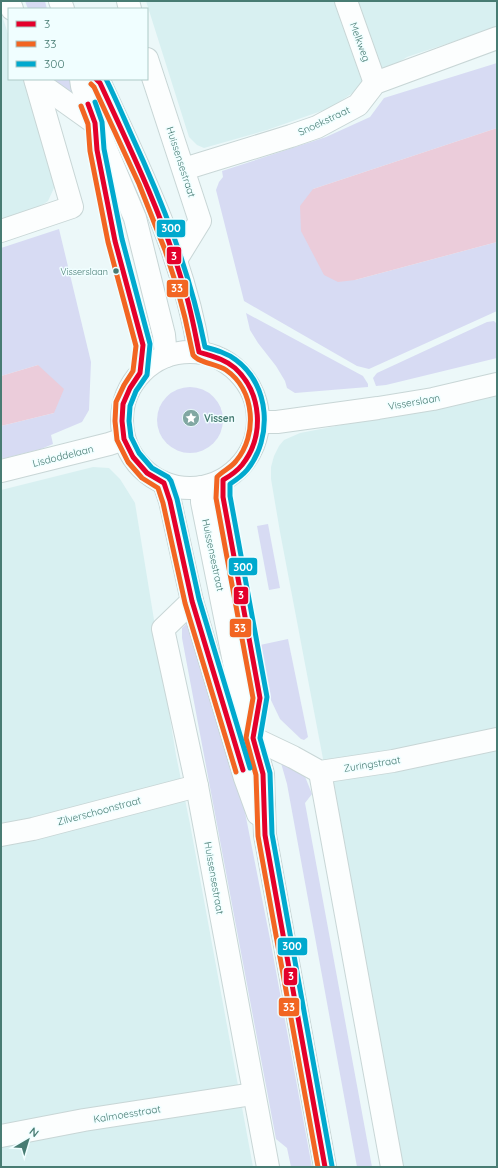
<svg xmlns="http://www.w3.org/2000/svg" width="498" height="1168" viewBox="0 0 498 1168" font-family="Quicksand,sans-serif">
  <style>
    .residential { fill: #d8f0f1 }
    .green { fill: #d7dbf3 }
    .water { fill: #ebccda }
    .lines { fill: none; stroke-linecap: round; stroke-linejoin: round }
    .minor-casing { stroke: #c8d6d6; stroke-width: 24 }
    .tertiary-casing { stroke: #c8d6d6; stroke-width: 24 }
    .minor { stroke: #fcfefe; stroke-width: 22 }
    .tertiary { stroke: #fcfefe; stroke-width: 22 }
    .bus-1-casing { stroke: #f0feff; stroke-width: 8 }
    .bus-2-casing { stroke: #f0feff; stroke-width: 8 }
    .bus-3-casing { stroke: #f0feff; stroke-width: 8 }
    .bus-1 { stroke: #e4002b; stroke-width: 5 }
    .bus-2 { stroke: #f26522; stroke-width: 5 }
    .bus-3 { stroke: #00a9ce; stroke-width: 5 }
    .bus-dot { fill: #487c73; stroke: #f0feff; stroke-width: 1.5 }
    .labels { text-anchor: middle; dominant-baseline: central; stroke-width: 3; stroke-linejoin: round; paint-order: stroke }
    .bus-label { font-size: 9px; fill: #487c73; stroke: #f0feff; text-anchor: end }
    .street-label { font-size: 10px; fill: #487c73; stroke: #f0feff }
    .poi-label { font-size: 10px; font-weight: bold; fill: #487c73; stroke: #f0feff; text-anchor: start }
    .line-badge { stroke: #f0feff; stroke-width: 1.5 }
    .badge-label { font-size: 11px; text-anchor: middle; font-weight: bold; fill: #fff }
  </style>
  <rect width="100%" height="100%" fill="#ecf8f9"/>
  <!-- residential -->
  <g class="residential">
    <path d="M 146,1 L 497,1 L 497,27 L 407,57 L 330,108 L 267,130 L 204,148 L 197,145 L 189,137 Z"/>
    <path d="M 1,12 L 9,37 L 9,79 L 23,79 L 54,175 L 54,188 L 48,201 L 33,211 L 1,222 Z"/>
    <path d="M 497,395 L 497,1167 L 398,1167 L 342,859 L 280,532 L 271,479 L 271,467 L 274,456 L 279,446 L 284,440 L 300,433 Z"/>
    <path d="M 93,467 L 109,468 L 120,479 L 135,503 L 176,755 L 190,824 L 253,1167 L 1,1167 L 1,490 Z"/>
  </g>
  <!-- green -->
  <g class="green">
    <path d="M 25,1 L 45,1 L 47,9 L 28,9 Z"/>
    <path d="M 497,63 L 497,128 L 313,189 L 355,280 L 497,242 L 497,311 L 369,369 L 357,366 L 244,301 L 216,190 L 219,182 L 223,177 L 222,171 L 326,137 L 370,117 L 384,98 Z"/>
    <path d="M 50,79 L 70,79 L 74,96 Z"/>
    <path d="M 59,229 L 91,362 L 89,410 L 82,422 L 51,435 L 53,444 L 41,449 L 1,459 L 1,426 L 54,413 L 38,365 L 1,376 L 1,248 Z"/>
    <path d="M 246,313 L 363,376 L 368,384 L 368,387 L 295,393 L 287,388 L 285,381 L 276,366 L 258,343 L 250,330 Z"/>
    <path d="M 494,321 L 497,324 L 497,358 L 386,385 L 376,386 L 373,378 L 377,373 L 487,322 Z"/>
    <circle cx="190" cy="420" r="33"/>
    <path d="M 268,524 L 280,588 L 269,590 L 257,526 Z"/>
    <path d="M 187,623 L 241,792 L 271,944 L 312,1167 L 291,1167 L 287,1148 L 276,1139 L 182,638 L 182,628 Z"/>
    <path d="M 288,639 L 308,737 L 304,740 L 301,739 L 280,719 L 269,696 L 260,645 Z"/>
    <path d="M 281,763 L 304,774 L 312,794 L 305,803 L 372,1167 L 357,1167 L 287,784 Z"/>
  </g>
  <!-- water -->
  <g class="water">
    <path d="M 497,128 L 497,242 L 355,280 L 338,282 L 324,275 L 301,231 L 300,206 L 313,189 Z"/>
    <path d="M 38,365 L 64,389 L 54,413 L 1,426 L 1,376 Z"/>
  </g>
  <g class="lines">
    <defs>
      <g id="minor">
        <path d="M 9,1 L 12,9"/>
        <path d="M 128,1 L 130,9"/>
        <path d="M 346,1 L 375,83"/>
        <path d="M 147,59 L 200,221 L 176,260"/>
        <path d="M 184,169 L 291,136 L 317,127 L 358,105 L 375,83 L 497,38"/>
        <path d="M 1,231 L 72,207 L 35,79"/>
        <path d="M 258,422 L 277,422 L 378,408 L 433,399 L 497,384"/>
        <path d="M 1,471 L 109,444 L 124,439"/>
        <path d="M 192,601 L 163,629 L 197,786 L 268,1167"/>
        <path d="M 253,738 L 293,757 L 320,772 L 393,761 L 497,739"/>
        <path d="M 320,772 L 392,1167"/>
        <path d="M 1,835 L 33,829 L 197,786"/>
        <path d="M 1,1136 L 84,1120 L 253,1094"/>
      </g>
      <g id="tertiary">
        <path d="M 60,1 L 63,9"/>
        <path d="M 81,79 L 82,86 L 95,123 L 135,218 L 164,335 L 166,356"/>
        <path d="M 96,79 L 100,83 C 140,170 184,257 199,352"/>
        <path d="M 36,81 L 95,123"/>
        <circle cx="190" cy="420" r="68"/>
        <path d="M 164,483 L 170,501 L 192,601 L 245,778 L 258,814"/>
        <path d="M 202,487 L 202,502 L 241,697 L 263,774 L 265,835 L 325,1167"/>
      </g>
    </defs>
    <!-- minor casing -->
    <use href="#minor" class="minor-casing"/>
    <!-- tertiary casing -->
    <use href="#tertiary" class="tertiary-casing"/>
    <!-- minor -->
    <use href="#minor" class="minor"/>
    <!-- tertiary -->
    <use href="#tertiary" class="tertiary"/>
    <defs>
      <g id="bus-1">
        <path d="M 96,79 L 100,83 C 130,148 161,212 182,281 C 190,304 194,328 199,352 C 211,356 225,359 235,368 C 262,393 265,436 242,465 C 237,471 230,476 223,480 L 223,497 L 260,698 L 253,738 L 263,774 L 265,835 L 325,1167"/>
        <path d="M 88,104 L 95,123 L 97,150 L 115,241 L 143,345 L 140,373 L 130,388 L 123,404 L 122,421 L 124,439 L 133,457 L 147,473 L 164,483 L 170,501 L 192,601 L 243,770"/>
      </g>
      <g id="bus-2">
        <path d="M 91,84 L 94,87 L 139,184 L 165,250 L 176,284 L 185,318 L 193,355 C 199,363 217,364 226,370 C 255,390 258,435 236,461 C 231,468 222,471 217,477 L 216,498 L 253,698 L 246,738 L 256,775 L 258,836 L 318,1167"/>
        <path d="M 81,106 L 88,124 L 90,151 L 108,242 L 136,346 L 133,371 L 124,385 L 116,402 L 115,421 L 117,440 L 128,462 L 142,478 L 158,488 L 163,503 L 185,603 L 236,772"/>
      </g>
      <g id="bus-3">
        <path d="M 106,79 C 115,97 123,116 131,134 C 163,203 190,272 205,347 C 216,350 227,353 236,360 C 270,385 273,438 247,470 C 242,476 236,480 230,484 L 230,496 L 267,697 L 260,738 L 270,773 L 272,834 L 332,1166"/>
        <path d="M 95,102 L 102,122 L 104,149 L 122,239 L 150,344 L 147,375 L 136,391 L 130,406 L 129,421 L 131,437 L 139,453 L 152,468 L 168,477 L 171,481 L 177,499 L 199,599 L 250,768"/>
      </g>
    </defs>
    <!-- bus-1 casing -->
    <use href="#bus-1" class="bus-1-casing"/>
    <!-- bus-2 casing -->
    <use href="#bus-2" class="bus-2-casing"/>
    <!-- bus-3 casing -->
    <use href="#bus-3" class="bus-3-casing"/>
    <!-- bus-1 -->
    <use href="#bus-1" class="bus-1"/>
    <!-- bus-2 -->
    <use href="#bus-2" class="bus-2"/>
    <!-- bus-3 -->
    <use href="#bus-3" class="bus-3"/>
  </g>
  <!-- icons -->
  <defs>
    <symbol id="sight-disc" viewBox="-11 -11 22 22"><circle r="9.5" fill="#81a7a2" stroke="#f0feff"/><path d="M0-6L1.8-2.2L6-1.7L2.9 1.2L3.7 5.4L0 3.3L-3.7 5.4L-2.9 1.2L-6-1.7L-1.8-2.2Z" fill="#fff"/></symbol>
  </defs>
  <g fill-rule="evenodd">
    <use href="#sight-disc" x="181" y="408" width="20" height="20"/>
  </g>
  <!-- markers -->
  <circle class="bus-dot" cx="116" cy="271" r="3.5"/>
  <g class="labels">
    <!-- bus labels -->
    <g class="bus-label">
      <text x="108" y="271">Visserslaan</text>
    </g>
    <!-- street labels -->
    <g class="street-label">
      <text transform="translate(360 42) rotate(70)">Melkweg</text>
      <text transform="translate(324 121) rotate(-25)">Snoekstraat</text>
      <text transform="translate(181 162) rotate(72)">Huissensestraat</text>
      <text transform="translate(414 402) rotate(-10)">Visserslaan</text>
      <text transform="translate(63 456) rotate(-14)">Lisdoddelaan</text>
      <text transform="translate(213 555) rotate(78)">Huissensestraat</text>
      <text transform="translate(372 764) rotate(-9)">Zuringstraat</text>
      <text transform="translate(99 811) rotate(-15)">Zilverschoonstraat</text>
      <text transform="translate(214 878) rotate(80)">Huissensestraat</text>
      <text transform="translate(127 1114) rotate(-9)">Kalmoesstraat</text>
    </g>
    <!-- poi labels -->
    <g class="poi-label">
      <text x="204" y="418">Vissen</text>
    </g>
  </g>
  <g class="line-badge">
    <rect x="156" y="219" width="30" height="19" rx="4" fill="#00a9ce"/>
    <rect x="166" y="246" width="16" height="19" rx="4" fill="#e4002b"/>
    <rect x="166" y="279" width="23" height="19" rx="4" fill="#f26522"/>
    <rect x="228" y="557" width="30" height="19" rx="4" fill="#00a9ce"/>
    <rect x="233" y="586" width="16" height="19" rx="4" fill="#e4002b"/>
    <rect x="229" y="618" width="23" height="20" rx="4" fill="#f26522"/>
    <rect x="277" y="937" width="31" height="19" rx="4" fill="#00a9ce"/>
    <rect x="283" y="967" width="15" height="19" rx="4" fill="#e4002b"/>
    <rect x="278" y="997" width="22" height="20" rx="4" fill="#f26522"/>
  </g>
  <g class="badge-label">
    <text x="171" y="232">300</text>
    <text x="174" y="260">3</text>
    <text x="177" y="292">33</text>
    <text x="243" y="571">300</text>
    <text x="241" y="599">3</text>
    <text x="240" y="632">33</text>
    <text x="292" y="950">300</text>
    <text x="291" y="980">3</text>
    <text x="289" y="1011">33</text>
  </g>
  <!-- border -->
  <rect width="498" height="1168" fill="none" stroke="#487c73" stroke-width="4"/>
  <!-- legend -->
  <rect x="8" y="8" width="140" height="72" fill="#f0feff" stroke="#adcac7"/>
  <rect x="16" y="21" width="20" height="6" fill="#e4002b" stroke="#adcac7"/>
  <text x="44" y="28" font-size="12" fill="#487c73">3</text>
  <rect x="16" y="41" width="20" height="6" fill="#f26522" stroke="#adcac7"/>
  <text x="44" y="48" font-size="12" fill="#487c73">33</text>
  <rect x="16" y="61" width="20" height="6" fill="#00a9ce" stroke="#adcac7"/>
  <text x="44" y="68" font-size="12" fill="#487c73">300</text>
  <!-- north arrow -->
  <g transform="translate(28 1140) rotate(38)" stroke="#f0feff" stroke-width="3" paint-order="stroke">
  <path d="M0-3L7 15L0 10L-7 15Z" fill="#487c73"/>
  <text y="-6" font-size="11" font-weight="bold" text-anchor="middle" fill="#487c73">N</text>
  </g>
</svg>
